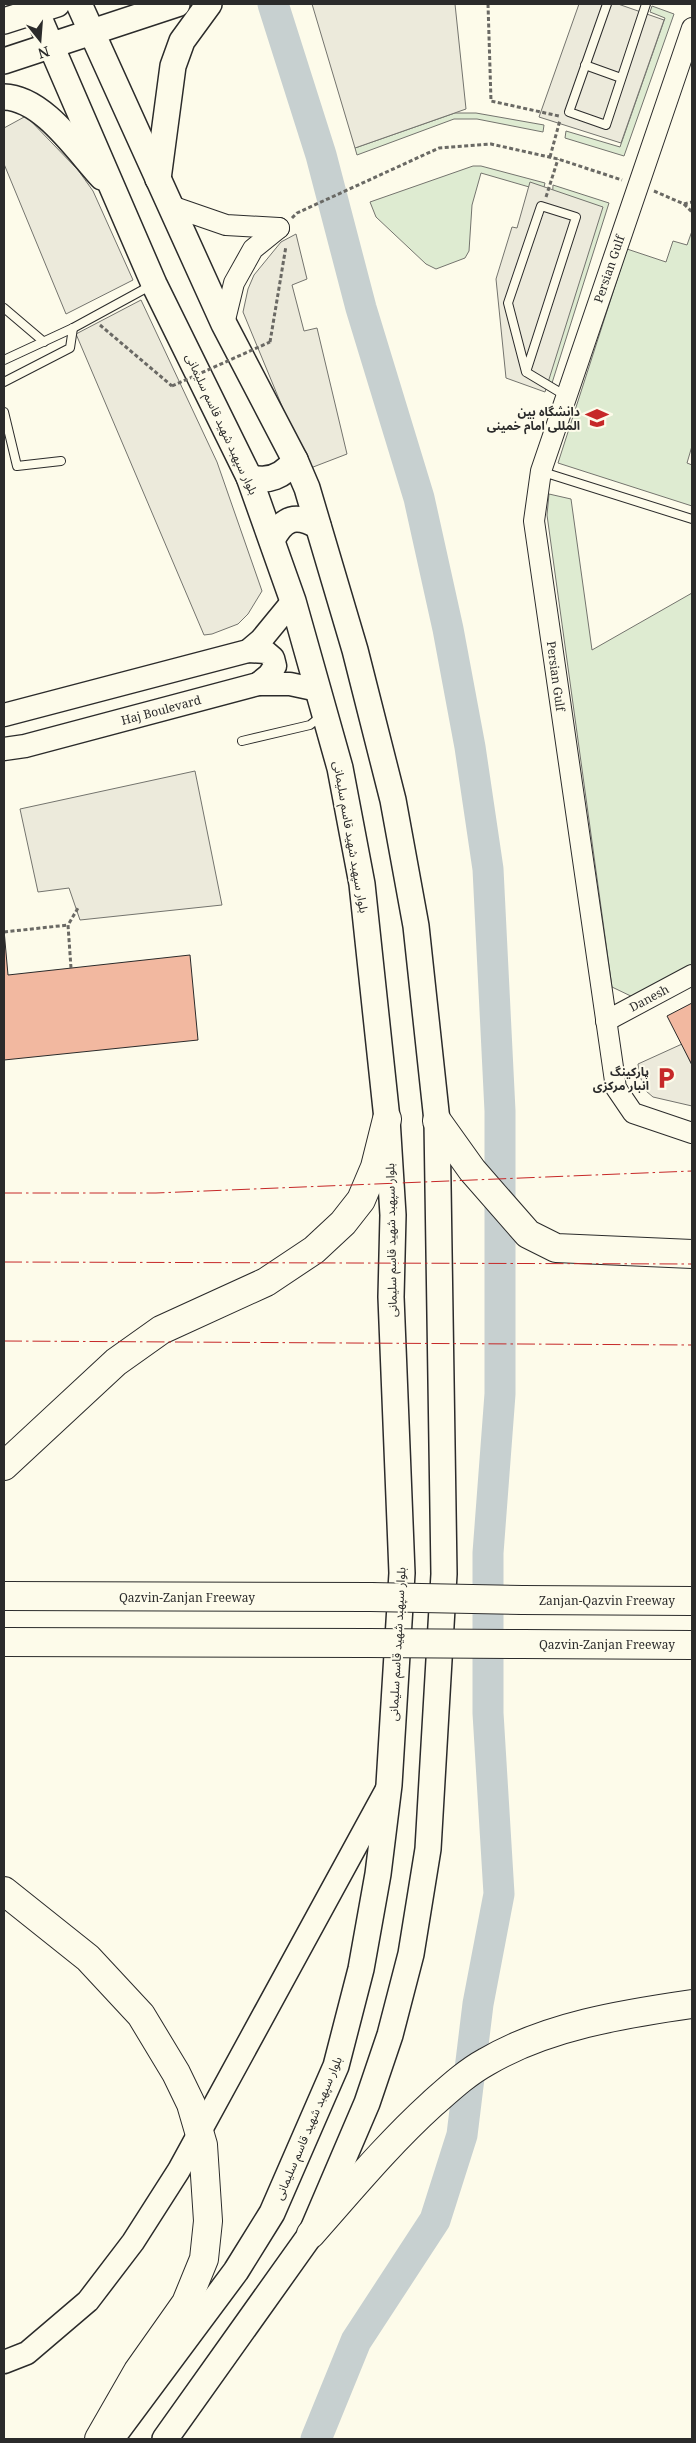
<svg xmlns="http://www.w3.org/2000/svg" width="696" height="2443" viewBox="0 0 696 2443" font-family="'Noto Serif','Noto Sans Arabic',serif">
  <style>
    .green { fill: #deebd1; stroke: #74746e }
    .parking { fill: #eceadb; stroke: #74746e }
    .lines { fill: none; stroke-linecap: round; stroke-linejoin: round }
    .river { stroke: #c7d0d0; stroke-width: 31 }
    .building { fill: #f2b8a0; stroke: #2b2b2b }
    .service-casing { stroke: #2b2b2b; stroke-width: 10 }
    .tertiary-casing { stroke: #2b2b2b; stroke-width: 22 }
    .secondary-casing { stroke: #2b2b2b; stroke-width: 25 }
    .primary-casing { stroke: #2b2b2b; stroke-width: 28 }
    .motorway-casing { stroke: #2b2b2b; stroke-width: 30 }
    .path { stroke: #6a6964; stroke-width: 3; stroke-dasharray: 4 2.5; stroke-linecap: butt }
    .service { stroke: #fdfbea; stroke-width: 8 }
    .tertiary { stroke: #fdfbea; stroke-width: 20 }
    .secondary { stroke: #fdfbea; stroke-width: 22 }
    .primary { stroke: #fdfbea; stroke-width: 25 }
    .motorway { stroke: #fdfbea; stroke-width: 28 }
    .motorway-bridge-casing { stroke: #2b2b2b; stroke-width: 30; stroke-linecap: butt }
    .path-bridge { stroke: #6a6964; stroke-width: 3; stroke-dasharray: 4 2.5; stroke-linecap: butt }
    .motorway-bridge { stroke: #fdfbea; stroke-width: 28 }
    .power { stroke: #c62828; stroke-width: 1; stroke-dasharray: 18 4 2.5 4; stroke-linecap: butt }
    .labels { text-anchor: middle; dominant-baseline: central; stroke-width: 4; stroke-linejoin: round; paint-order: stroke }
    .street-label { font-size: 12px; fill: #2b2b2b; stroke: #fdfbea }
    .poi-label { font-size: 12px; font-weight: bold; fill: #2b2b2b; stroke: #fdfbea; text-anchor: end }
  </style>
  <rect width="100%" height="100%" fill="#fdfbea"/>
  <!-- green -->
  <g class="green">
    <path d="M 652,6 L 674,14 L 624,156 L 565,138 L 566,131 L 620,147 L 665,18 L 650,12 Z"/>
    <path d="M 455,113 L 476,113 L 544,125 L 543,132 L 477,119 L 454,119 L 357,155 L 355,148 Z"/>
    <path d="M 473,166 L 481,166 L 545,183 L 543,191 L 481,173 L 472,205 L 469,251 L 465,258 L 436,269 L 426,264 L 376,217 L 370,202 Z"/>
    <path d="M 553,185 L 609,203 L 552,383 L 544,378 Z"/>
    <path d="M 692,231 L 692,446 L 687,463 L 692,465 L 692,506 L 558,463 L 627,249 L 666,262 L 673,241 L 687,245 Z"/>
    <path d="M 549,494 L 571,499 L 592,650 L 692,593 L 692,970 L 637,999 L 612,987 L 547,515 Z"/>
  </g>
  <!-- parking -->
  <g class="parking">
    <path d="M 312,4 L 455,4 L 466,109 L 355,148 Z"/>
    <path d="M 579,4 L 618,4 L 664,20 L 621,143 L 539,117 Z"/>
    <path d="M 26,116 L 78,170 L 93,191 L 133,280 L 66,314 L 4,164 L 4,128 Z"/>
    <path d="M 530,182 L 603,207 L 545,392 L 506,378 L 496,279 L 512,227 L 517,228 Z"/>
    <path d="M 296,234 L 307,279 L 292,285 L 304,331 L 317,328 L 347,454 L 308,469 L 243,312 L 248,289 L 254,275 L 281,242 Z"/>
    <path d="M 141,300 L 217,462 L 262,591 L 248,614 L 238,624 L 212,634 L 204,635 L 76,334 Z"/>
    <path d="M 195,771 L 222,905 L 80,920 L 69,888 L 38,892 L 20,809 Z"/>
    <path d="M 682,1044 L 692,1065 L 692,1106 L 653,1097 L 646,1091 L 639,1074 L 638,1064 Z"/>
  </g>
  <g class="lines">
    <!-- river -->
    <path class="river" d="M 273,4 L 321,155 L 361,308 L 419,498 L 448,629 L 470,747 L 488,869 L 500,1111 L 500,1394 L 488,1553 L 488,1713 L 499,1894 L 478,2004 L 462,2135 L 435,2220 L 356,2341 L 316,2439"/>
  </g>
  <!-- building -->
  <g class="building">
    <path d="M 4,930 L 8,975 L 190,955 L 198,1040 L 4,1060 Z"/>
    <path d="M 692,1003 L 692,1065 L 667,1016 Z"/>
  </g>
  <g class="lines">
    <defs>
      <g id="service">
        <path d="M 607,4 L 569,112 L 606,125 L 646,4"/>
        <path d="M 585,65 L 621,78"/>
        <path d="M 4,308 L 44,342"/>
        <path d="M 4,360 L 73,328 L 150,286"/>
        <path d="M 526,372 L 508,303 L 541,206 L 576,217 L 526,372 L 566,396"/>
        <path d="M 4,382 L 70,348 L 73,328"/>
        <path d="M 4,412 L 17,466 L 61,461"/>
        <path d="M 543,472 L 692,519"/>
        <path d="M 242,741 L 310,725 L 320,717"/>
      </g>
      <g id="tertiary">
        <path d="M 692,28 L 541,471 L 534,521 L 616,1088 L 633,1113 L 692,1133"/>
        <path d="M 171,206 L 226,225 L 279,228"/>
        <path d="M 224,324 L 234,283 L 253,249 L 279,228"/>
        <path d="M 606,1021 L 692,975"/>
      </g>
      <g id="secondary">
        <path d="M 248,651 L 266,652 L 273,658 L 275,666 L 269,675 L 258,684"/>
        <path d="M 4,715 L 248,651 L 261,640 L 293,601"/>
        <path d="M 4,749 L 25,746 L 258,684 L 290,684 L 318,690"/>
        <path d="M 4,2362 L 27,2353 L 88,2301 L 133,2242 L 179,2170 L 387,1789"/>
      </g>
      <g id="primary">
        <path d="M 33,4 L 154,284 L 249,477 L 293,601 L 340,768 L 362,884 L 387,1119 L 393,1215 L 391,1297 L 402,1573 L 389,1785 L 378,1874 L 361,1969 L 336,2066 L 272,2213 L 236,2271 L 111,2439"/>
        <path d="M 79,4 L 224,324 L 295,460 L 307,488 L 355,650 L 393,800 L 416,926 L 437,1121 L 444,1574 L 428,1849 L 411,1954 L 390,2035 L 367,2103 L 311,2234 L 165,2439"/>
        <path d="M 4,21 L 57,4"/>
        <path d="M 4,61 L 177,4"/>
        <path d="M 4,97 C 43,98 77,150 102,177"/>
        <path d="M 158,179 L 173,66 L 182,41 L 209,4"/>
        <path d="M 249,477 C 267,483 284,476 295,460"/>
        <path d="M 272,540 C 284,517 296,514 318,526"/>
      </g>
      <g id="motorway">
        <path d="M 437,1121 L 472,1170 L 528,1234 L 556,1248 L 692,1254"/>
        <path d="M 4,1466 L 116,1362 L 161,1330 L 266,1282 L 314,1250 L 343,1223 L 361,1200 L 375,1167 L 387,1119"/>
        <path d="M 4,1596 L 371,1597"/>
        <path d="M 522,1600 L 692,1601"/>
        <path d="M 4,1642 L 368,1643"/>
        <path d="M 522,1644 L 692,1645"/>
        <path d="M 4,1891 L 88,1958 L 141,2015 L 176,2073 L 191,2104 L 203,2145 L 208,2221 L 204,2259 L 186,2303 L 138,2371 L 99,2439"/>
        <path d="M 311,2234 C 350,2190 388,2144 432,2104 C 449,2089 466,2073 486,2062 C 547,2026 623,2014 692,2004"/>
      </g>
    </defs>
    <!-- service casing -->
    <use href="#service" class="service-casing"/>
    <!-- tertiary casing -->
    <use href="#tertiary" class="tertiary-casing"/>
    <!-- secondary casing -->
    <use href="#secondary" class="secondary-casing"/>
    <!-- primary casing -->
    <use href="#primary" class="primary-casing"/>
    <!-- motorway casing -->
    <use href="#motorway" class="motorway-casing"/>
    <!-- path -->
    <g class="path">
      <path d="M 488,4 L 491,101 L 559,116"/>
      <path d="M 550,157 L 560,120"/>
      <path d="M 654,191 L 684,204 L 692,202"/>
      <path d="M 546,197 L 558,159"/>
      <path d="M 684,204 L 692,212"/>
      <path d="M 292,218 L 297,213 L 439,148 L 491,144 L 558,159 L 622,180"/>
      <path d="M 100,325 L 172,386"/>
      <path d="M 270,342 L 286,246"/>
      <path d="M 4,932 L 68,925"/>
      <path d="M 71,968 L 68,925 L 78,908"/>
    </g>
    <!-- service -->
    <use href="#service" class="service"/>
    <!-- tertiary -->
    <use href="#tertiary" class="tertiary"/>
    <!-- secondary -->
    <use href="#secondary" class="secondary"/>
    <!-- primary -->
    <use href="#primary" class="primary"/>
    <!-- motorway -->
    <use href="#motorway" class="motorway"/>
    <defs>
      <g id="motorway-bridge">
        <path d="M 371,1597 L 522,1600"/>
        <path d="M 368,1643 L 522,1644"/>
      </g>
    </defs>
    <!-- motorway-bridge casing -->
    <use href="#motorway-bridge" class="motorway-bridge-casing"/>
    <!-- path-bridge -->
    <path class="path-bridge" d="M 172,386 L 270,342"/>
    <!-- motorway-bridge -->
    <use href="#motorway-bridge" class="motorway-bridge"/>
    <!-- power -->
    <g class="power">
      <path d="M 4,1193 L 156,1193 L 692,1171"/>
      <path d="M 4,1262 L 692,1264"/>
      <path d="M 4,1341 L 692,1345"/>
    </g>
  </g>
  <!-- icons -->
  <defs>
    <symbol id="university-bare" viewBox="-9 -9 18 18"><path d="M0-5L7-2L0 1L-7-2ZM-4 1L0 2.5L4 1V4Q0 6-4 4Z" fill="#c62828" stroke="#fdfbea" stroke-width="2.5" paint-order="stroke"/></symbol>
    <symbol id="parking-bare" viewBox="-9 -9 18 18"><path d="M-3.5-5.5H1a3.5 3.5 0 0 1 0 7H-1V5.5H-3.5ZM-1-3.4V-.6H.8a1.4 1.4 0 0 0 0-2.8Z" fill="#c62828" stroke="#fdfbea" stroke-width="2.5" paint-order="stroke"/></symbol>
  </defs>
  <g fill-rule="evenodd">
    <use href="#university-bare" x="581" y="402" width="32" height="32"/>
    <use href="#parking-bare" x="650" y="1062" width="32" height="32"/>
  </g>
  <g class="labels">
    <!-- street labels -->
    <g class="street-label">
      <text transform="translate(609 269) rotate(-71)">Persian Gulf</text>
      <text transform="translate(222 424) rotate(65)">بلوار سپهبد شهید قاسم سلیمانی</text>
      <text transform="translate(556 676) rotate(82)">Persian Gulf</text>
      <text transform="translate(161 710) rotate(-15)">Haj Boulevard</text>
      <text transform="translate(351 837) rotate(80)">بلوار سپهبد شهید قاسم سلیمانی</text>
      <text transform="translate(649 998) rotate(-28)">Danesh</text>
      <text transform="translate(391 1240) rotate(-91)">بلوار سپهبد شهید قاسم سلیمانی</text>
      <text x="187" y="1597">Qazvin-Zanjan Freeway</text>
      <text x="607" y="1600">Zanjan-Qazvin Freeway</text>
      <text transform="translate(397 1644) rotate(-87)">بلوار سپهبد شهید قاسم سلیمانی</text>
      <text x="607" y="1644">Qazvin-Zanjan Freeway</text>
      <text transform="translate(308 2128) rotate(-67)">بلوار سپهبد شهید قاسم سلیمانی</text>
    </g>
    <!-- poi labels -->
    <g class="poi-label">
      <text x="580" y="411">دانشگاه بین<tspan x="580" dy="14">المللی امام خمینی</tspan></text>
      <text x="649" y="1071">پارکینگ<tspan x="649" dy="14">انبار مرکزی</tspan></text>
    </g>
  </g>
  <!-- border -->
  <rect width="696" height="2443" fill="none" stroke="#2b2b2b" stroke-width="10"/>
  <!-- north arrow -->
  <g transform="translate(40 40) rotate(163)" stroke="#fdfbea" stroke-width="4" paint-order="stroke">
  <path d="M0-4L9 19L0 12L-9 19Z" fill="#2b2b2b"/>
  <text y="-8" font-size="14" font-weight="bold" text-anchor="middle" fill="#2b2b2b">N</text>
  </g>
</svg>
